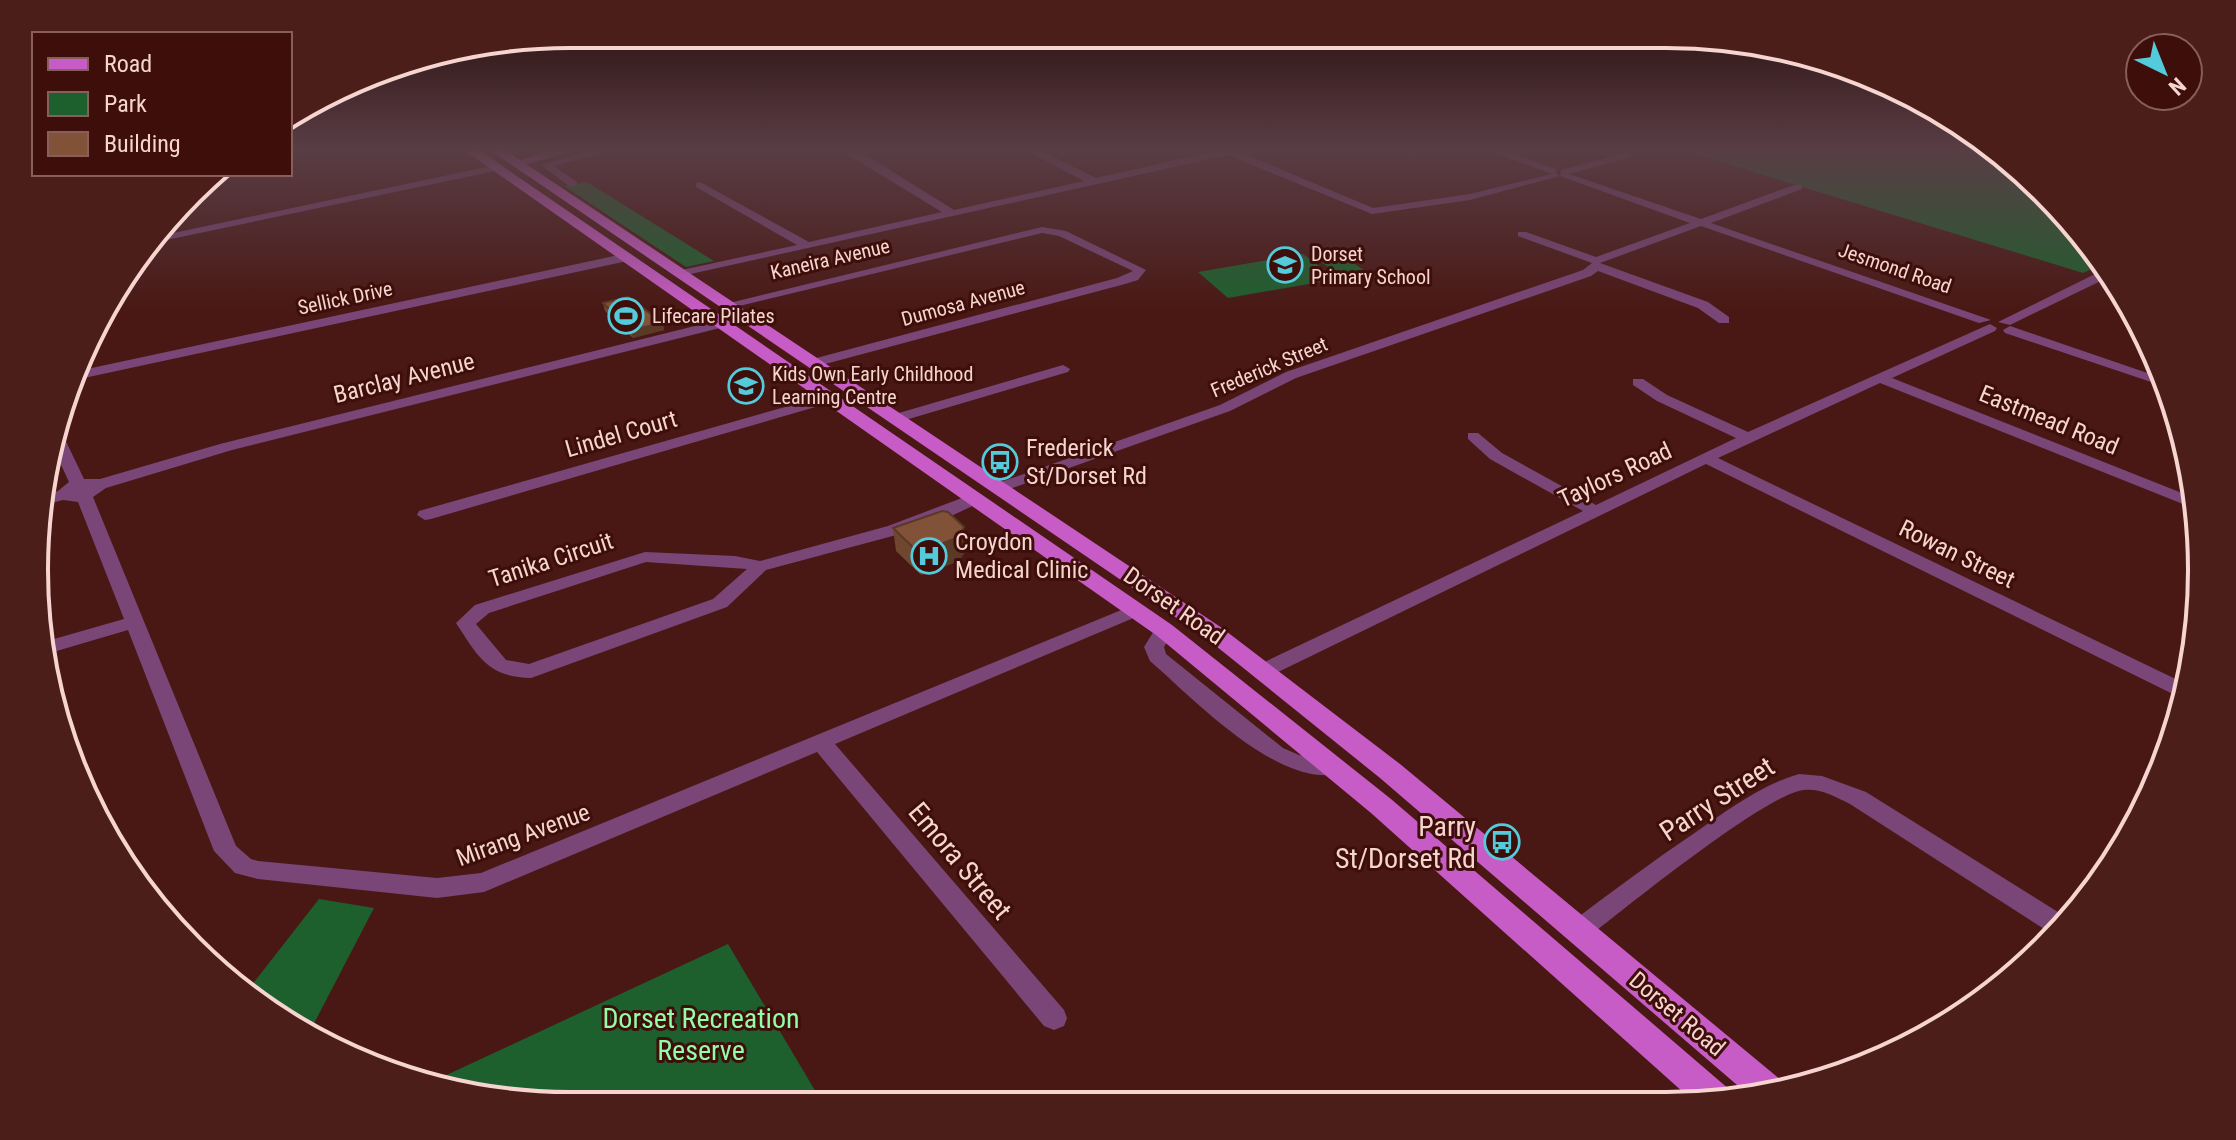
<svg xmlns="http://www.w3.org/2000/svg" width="2236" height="1140" viewBox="0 0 2236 1140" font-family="'Roboto Condensed',sans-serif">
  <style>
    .green { fill: #1e602d }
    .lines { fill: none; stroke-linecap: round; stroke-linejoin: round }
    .minor { fill: #7a4678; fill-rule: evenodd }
    .secondary { fill: #a653a4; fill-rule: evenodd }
    .primary { fill: #c75cc6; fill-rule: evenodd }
    .wall { fill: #6f4630 }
    .shaded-wall { fill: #5a3927 }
    .building { fill: #815138; stroke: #5a3927; stroke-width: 2 }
    .labels { text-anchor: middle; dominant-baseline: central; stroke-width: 6; stroke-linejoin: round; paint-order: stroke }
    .far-poi-label { font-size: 20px; fill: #f6d5d0; stroke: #3d0e0a; text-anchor: start }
    .far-street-label { font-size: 20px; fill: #f6d5d0; stroke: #3d0e0a }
    .street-label { font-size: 24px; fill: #f6d5d0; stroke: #3d0e0a }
    .poi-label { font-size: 24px; fill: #f6d5d0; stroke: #3d0e0a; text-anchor: start }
    .near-street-label { font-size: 28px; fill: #f6d5d0; stroke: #3d0e0a }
    .near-poi-label { font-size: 28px; fill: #f6d5d0; stroke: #3d0e0a; text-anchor: end }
    .near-park-label { font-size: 28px; fill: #94fca6; stroke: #3d0e0a }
    .rim { fill: none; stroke: #f6d5d0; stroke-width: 4 }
  </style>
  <rect width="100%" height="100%" fill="#491814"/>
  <!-- green -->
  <g class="green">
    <path d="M 1682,150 L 1998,150 L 2069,216 L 2103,264 L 2083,273 Z"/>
    <path d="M 587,182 L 714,261 L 686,267 L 564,186 Z"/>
    <path d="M 1339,253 L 1368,273 L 1342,277 L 1314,257 Z"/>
    <path d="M 1303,254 L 1337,279 L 1228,298 L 1198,272 Z"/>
    <path d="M 319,899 L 374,908 L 309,1033 L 248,990 Z"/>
    <path d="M 728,944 L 823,1104 L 535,1105 L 425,1085 Z"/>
  </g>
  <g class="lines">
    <!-- minor -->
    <g class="minor">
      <path d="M 593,150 L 612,150 L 554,166 L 577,182 L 577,186 L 569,186 L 541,165 Z"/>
      <path d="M 852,150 L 874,160 L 954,210 L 1084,181 L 1025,150 L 1039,150 L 1096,178 L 1220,150 L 1235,150 L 1373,208 L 1470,194 L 1552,174 L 1486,150 L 1502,150 L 1557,169 L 1556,173 L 1560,176 L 1561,170 L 1628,152 L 1631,153 L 1631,157 L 1569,174 L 1701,219 L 1794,185 L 1802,185 L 1802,189 L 1711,223 L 1991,320 L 1979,323 L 1701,226 L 1600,263 L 1708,302 L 1729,317 L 1729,323 L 1719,323 L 1698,308 L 1598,271 L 1591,276 L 1296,378 L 1230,411 L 1001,492 L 993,487 L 995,484 L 1220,405 L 1286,372 L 1583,270 L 1592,263 L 1518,236 L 1518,232 L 1526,232 L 1596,257 L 1690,223 L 1560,176 L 1470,200 L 1372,214 L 1228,155 L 677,277 L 677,271 L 797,245 L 696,187 L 696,183 L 700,182 L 809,242 L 942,212 L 845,153 Z"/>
      <path d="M 1409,150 L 1419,150 L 1419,153 L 1411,155 Z"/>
      <path d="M 496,165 L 501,168 L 500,170 L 152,243 L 159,236 Z"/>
      <path d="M 1042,227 L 1066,231 L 1146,270 L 1138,280 L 1125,284 L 814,367 L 809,366 L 809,360 L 1117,278 L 1133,271 L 1059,236 L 1042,233 L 727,309 L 721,305 Z"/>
      <path d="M 628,253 L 634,257 L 632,260 L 70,381 L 73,372 Z"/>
      <path d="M 2105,269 L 2111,276 L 2010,325 L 1998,322 Z"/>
      <path d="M 723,319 L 728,320 L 728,326 L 232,450 L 106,488 L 93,497 L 236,846 L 251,859 L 258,861 L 437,878 L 481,873 L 1136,604 L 1145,610 L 1143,614 L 835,744 L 1064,1010 L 1067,1018 L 1064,1026 L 1054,1030 L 1044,1026 L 817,752 L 484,892 L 437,898 L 258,879 L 235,873 L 214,851 L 128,630 L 43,655 L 40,643 L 124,619 L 78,502 L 63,500 L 43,505 L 43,495 L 58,491 L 69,482 L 51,443 L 55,429 L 62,433 L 84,479 L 100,479 L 220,444 Z"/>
      <path d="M 1990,324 L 1997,328 L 1995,331 L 1892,378 L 2197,499 L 2198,510 L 1880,383 L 1718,458 L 2188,685 L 2185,700 L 1706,464 L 1270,676 L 1256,676 L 1253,671 L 1256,666 L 1583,511 L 1490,459 L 1468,439 L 1468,433 L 1478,433 L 1502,453 L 1596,505 L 1736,438 L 1657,401 L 1633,385 L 1633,379 L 1643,379 L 1667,395 L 1748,432 Z"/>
      <path d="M 2010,326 L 2165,379 L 2169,388 L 2005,333 L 2003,330 Z"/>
      <path d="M 1063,365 L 1070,369 L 1068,372 L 902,421 L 892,421 L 890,418 L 892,415 Z"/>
      <path d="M 831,394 L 836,395 L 836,401 L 431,519 L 425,520 L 417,515 L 419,511 Z"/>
      <path d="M 975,493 L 981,494 L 983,498 L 981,502 L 947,518 L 900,534 L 766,570 L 727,607 L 531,678 C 487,677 478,656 456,623 L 475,605 L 645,552 L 735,556 L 760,561 L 888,526 ZM 646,562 L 747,569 L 713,599 L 529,664 L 506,660 L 476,624 L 489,613 Z"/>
      <path d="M 1164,624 L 1174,630 L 1164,647 L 1166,654 L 1283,748 L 1299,755 L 1343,761 L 1346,767 L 1343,773 C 1280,791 1194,699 1150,661 L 1144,647 L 1157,626 Z"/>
      <path d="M 1799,774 L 1822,776 L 1866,792 L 2069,919 L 2052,934 L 1850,804 C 1836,797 1820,788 1804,790 C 1767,793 1623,910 1587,938 L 1578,941 L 1569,938 L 1565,931 L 1569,924 C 1611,892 1653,861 1696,832 C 1728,810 1761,785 1799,774 Z"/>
    </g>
    <!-- secondary -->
    <path class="secondary" d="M 554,150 L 577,150 L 516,167 L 510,163 Z"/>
    <!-- primary -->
    <g class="primary">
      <path d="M 464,150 L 479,150 L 1172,625 L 1391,799 L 1730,1090 L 1735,1101 L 1693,1101 L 1371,813 L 1156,635 Z"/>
      <path d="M 490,150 L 505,150 L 1222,628 L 1400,764 L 1782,1081 L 1786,1088 L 1751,1097 L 1380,778 L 1206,638 Z"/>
    </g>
  </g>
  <!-- wall -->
  <g class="wall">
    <path d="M 603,303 L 663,323 L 664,330 L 633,338 L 605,311 Z"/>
    <path d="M 893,528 L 966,550 L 959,561 L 921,575 L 896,551 Z"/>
  </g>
  <!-- shaded-wall -->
  <g class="shaded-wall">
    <path d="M 663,323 L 664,330 L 633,338 L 631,330 Z"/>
    <path d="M 964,527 L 966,550 L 959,561 L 921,575 L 918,552 Z"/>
  </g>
  <!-- building -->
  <g class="building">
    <path d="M 628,297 L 663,323 L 631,330 L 603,303 Z"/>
    <path d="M 942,511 L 948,512 L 964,527 L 957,538 L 918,552 L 893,528 Z"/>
  </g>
  <!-- sky -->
  <linearGradient id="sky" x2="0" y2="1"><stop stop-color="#280d0b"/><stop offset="0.48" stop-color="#593d45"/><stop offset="1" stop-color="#593d45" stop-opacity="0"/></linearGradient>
  <rect width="2236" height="310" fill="url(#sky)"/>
  <!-- icons -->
  <defs>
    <symbol id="school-ring" viewBox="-11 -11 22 22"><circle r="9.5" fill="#3d0e0a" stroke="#53cbdb" stroke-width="1.5"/><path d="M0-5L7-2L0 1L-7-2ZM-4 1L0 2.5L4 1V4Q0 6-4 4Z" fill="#53cbdb"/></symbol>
    <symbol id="stadium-ring" viewBox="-11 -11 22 22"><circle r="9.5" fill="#3d0e0a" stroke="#53cbdb" stroke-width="1.5"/><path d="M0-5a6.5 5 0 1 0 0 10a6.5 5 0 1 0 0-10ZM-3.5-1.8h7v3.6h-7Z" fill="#53cbdb"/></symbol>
    <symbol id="bus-ring" viewBox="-11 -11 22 22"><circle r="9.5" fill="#3d0e0a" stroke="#53cbdb" stroke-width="1.5"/><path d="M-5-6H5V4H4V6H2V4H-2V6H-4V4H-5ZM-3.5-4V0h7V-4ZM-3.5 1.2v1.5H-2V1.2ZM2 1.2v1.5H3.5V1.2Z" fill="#53cbdb"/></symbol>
    <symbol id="hospital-ring" viewBox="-11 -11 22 22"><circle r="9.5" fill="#3d0e0a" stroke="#53cbdb" stroke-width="1.5"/><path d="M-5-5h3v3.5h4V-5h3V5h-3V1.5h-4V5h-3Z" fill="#53cbdb"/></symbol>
  </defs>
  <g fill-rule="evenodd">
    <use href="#school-ring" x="1265" y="245" width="40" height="40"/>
    <use href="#stadium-ring" x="606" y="296" width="40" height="40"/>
    <use href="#school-ring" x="726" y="366" width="40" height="40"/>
    <use href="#bus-ring" x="980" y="442" width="40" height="40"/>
    <use href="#hospital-ring" x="909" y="536" width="40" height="40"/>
    <use href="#bus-ring" x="1482" y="822" width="40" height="40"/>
  </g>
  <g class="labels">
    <!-- far-poi labels -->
    <g class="far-poi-label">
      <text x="1311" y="254">Dorset<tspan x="1311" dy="23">Primary School</tspan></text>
      <text x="652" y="316">Lifecare Pilates</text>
      <text x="772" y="374">Kids Own Early Childhood<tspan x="772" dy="23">Learning Centre</tspan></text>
    </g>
    <!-- far-street labels -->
    <g class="far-street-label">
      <text transform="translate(830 259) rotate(-13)">Kaneira Avenue</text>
      <text transform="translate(1895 268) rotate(19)">Jesmond Road</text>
      <text transform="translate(345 298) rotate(-12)">Sellick Drive</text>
      <text transform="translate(963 303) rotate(-15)">Dumosa Avenue</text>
      <text transform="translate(1269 367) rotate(-23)">Frederick Street</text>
    </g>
    <!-- street labels -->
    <g class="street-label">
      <text transform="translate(404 378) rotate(-14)">Barclay Avenue</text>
      <text transform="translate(2049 420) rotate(22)">Eastmead Road</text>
      <text transform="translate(621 434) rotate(-16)">Lindel Court</text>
      <text transform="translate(1615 475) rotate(-25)">Taylors Road</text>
      <text transform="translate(1957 554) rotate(26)">Rowan Street</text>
      <text transform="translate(551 560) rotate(-18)">Tanika Circuit</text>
      <text transform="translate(1174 606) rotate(35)">Dorset Road</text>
      <text transform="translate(523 835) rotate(-20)">Mirang Avenue</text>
      <text transform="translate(1677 1014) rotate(40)">Dorset Road</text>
    </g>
    <!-- poi labels -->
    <g class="poi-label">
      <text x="1026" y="448">Frederick<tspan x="1026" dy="28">St/Dorset Rd</tspan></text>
      <text x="955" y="542">Croydon<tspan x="955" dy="28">Medical Clinic</tspan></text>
    </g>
    <!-- near-street labels -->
    <g class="near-street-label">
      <text transform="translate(1717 799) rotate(-33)">Parry Street</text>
      <text transform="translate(960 861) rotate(50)">Emora Street</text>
    </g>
    <!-- near-poi labels -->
    <g class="near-poi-label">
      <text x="1476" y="826">Parry<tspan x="1476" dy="32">St/Dorset Rd</tspan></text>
    </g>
    <!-- near-park labels -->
    <g class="near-park-label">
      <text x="701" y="1018">Dorset Recreation<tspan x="701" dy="32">Reserve</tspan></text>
    </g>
  </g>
  <!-- crop -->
  <path d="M0 0H2236V1140H0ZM570 48H1666A522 522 0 0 1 2188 570V570A522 522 0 0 1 1666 1092H570A522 522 0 0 1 48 570V570A522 522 0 0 1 570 48Z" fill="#4c1e1a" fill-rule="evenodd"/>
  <path class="rim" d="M570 48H1666A522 522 0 0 1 2188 570V570A522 522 0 0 1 1666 1092H570A522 522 0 0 1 48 570V570A522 522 0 0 1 570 48Z"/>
  <!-- legend -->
  <rect x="32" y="32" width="260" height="144" fill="#3d0e0a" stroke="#875e59" stroke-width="2"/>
  <rect x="48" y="58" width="40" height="12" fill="#c75cc6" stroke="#875e59" stroke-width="2"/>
  <text x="104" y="72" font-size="24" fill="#f6d5d0">Road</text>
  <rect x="48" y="92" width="40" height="24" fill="#1e602d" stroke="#875e59" stroke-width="2"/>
  <text x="104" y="112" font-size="24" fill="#f6d5d0">Park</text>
  <rect x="48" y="132" width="40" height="24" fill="#815138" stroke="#875e59" stroke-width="2"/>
  <text x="104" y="152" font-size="24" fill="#f6d5d0">Building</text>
  <!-- north arrow -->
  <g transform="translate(2164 72) rotate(137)"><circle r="38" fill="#3d0e0a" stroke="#875e59" stroke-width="2"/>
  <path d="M0-6L14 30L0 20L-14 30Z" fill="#53cbdb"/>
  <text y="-12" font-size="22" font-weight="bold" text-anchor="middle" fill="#f6d5d0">N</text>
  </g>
</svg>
